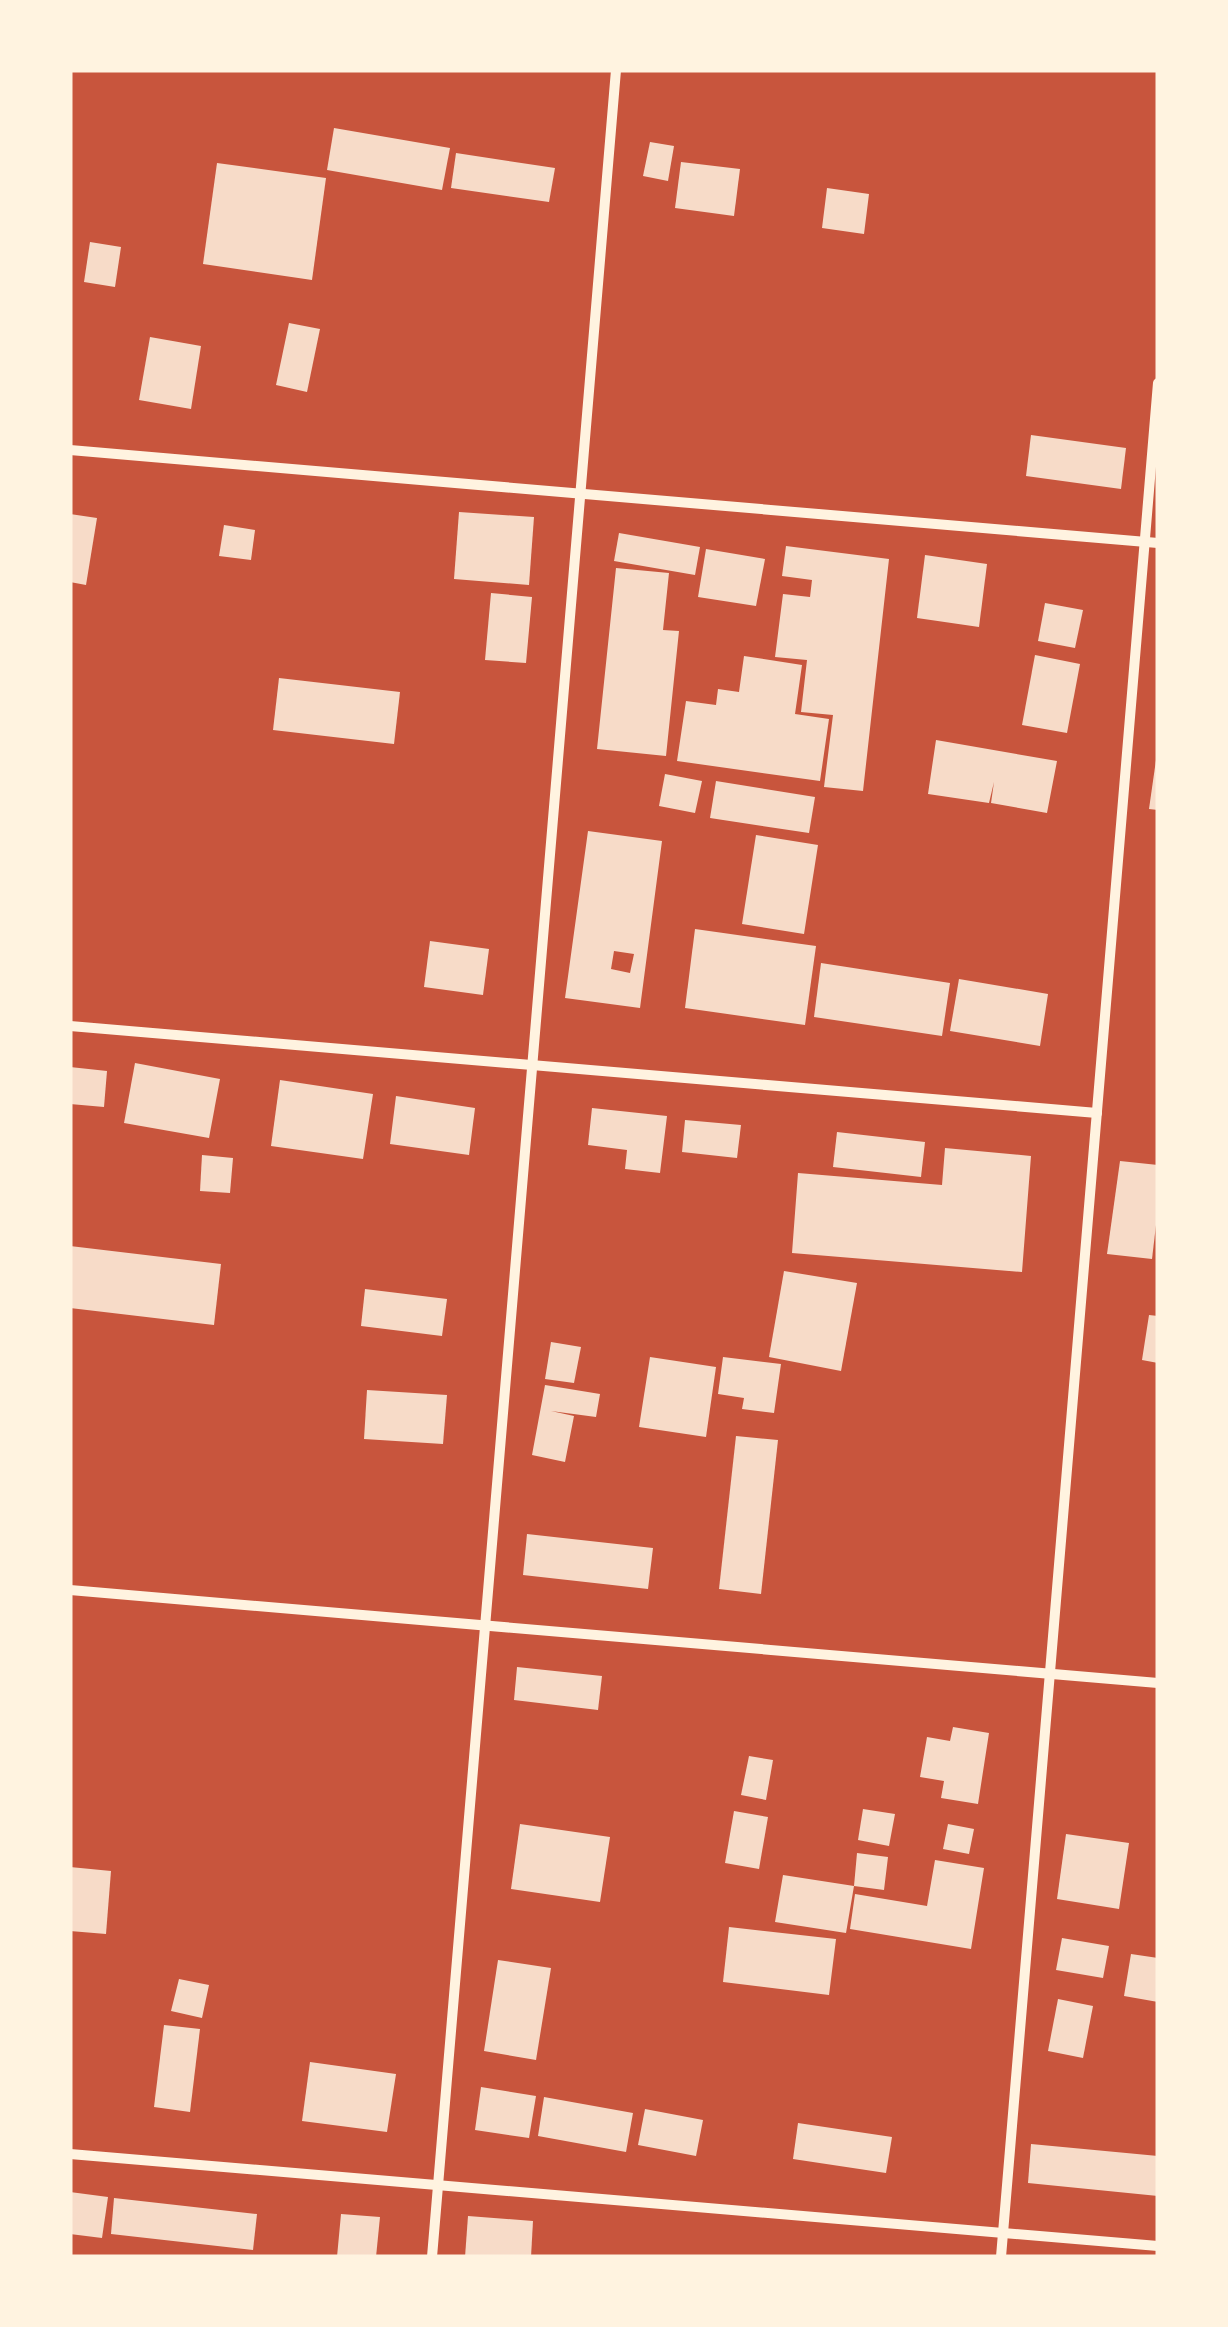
<svg xmlns="http://www.w3.org/2000/svg" width="1228" height="2327" viewBox="0 0 1228 2327" font-family="Overpass,sans-serif">
  <style>
    .building { fill: #f7dbc8; fill-rule: evenodd }
    .lines { fill: none; stroke-linecap: round; stroke-linejoin: round }
    .minor { stroke: #fff3e0; stroke-width: 10 }
  </style>
  <rect width="100%" height="100%" fill="#c8553d"/>
  <!-- building -->
  <g class="building">
    <path d="M 334,128 L 450,148 L 442,190 L 327,170 Z"/>
    <path d="M 650,142 L 674,146 L 668,181 L 643,176 Z"/>
    <path d="M 456,153 L 555,168 L 549,202 L 451,188 Z"/>
    <path d="M 681,162 L 740,169 L 734,216 L 675,208 Z"/>
    <path d="M 217,163 L 326,178 L 312,280 L 203,264 Z"/>
    <path d="M 827,188 L 869,194 L 864,234 L 822,228 Z"/>
    <path d="M 90,242 L 121,247 L 115,287 L 84,282 Z"/>
    <path d="M 289,323 L 320,329 L 307,392 L 276,385 Z"/>
    <path d="M 150,337 L 201,346 L 191,409 L 139,400 Z"/>
    <path d="M 1031,435 L 1126,448 L 1121,489 L 1026,476 Z"/>
    <path d="M 459,512 L 534,517 L 529,585 L 454,579 Z"/>
    <path d="M 70,514 L 97,518 L 86,585 L 70,582 Z"/>
    <path d="M 224,525 L 255,530 L 251,560 L 219,556 Z"/>
    <path d="M 619,533 L 700,547 L 695,575 L 614,561 Z"/>
    <path d="M 786,546 L 889,559 L 863,791 L 824,787 L 833,715 L 801,712 L 807,660 L 775,657 L 783,594 L 810,597 L 812,580 L 782,576 Z"/>
    <path d="M 706,549 L 765,559 L 756,606 L 698,597 Z"/>
    <path d="M 925,555 L 987,564 L 979,627 L 917,618 Z"/>
    <path d="M 616,568 L 669,573 L 663,630 L 679,631 L 666,756 L 597,749 Z"/>
    <path d="M 491,593 L 532,597 L 526,663 L 485,660 Z"/>
    <path d="M 1045,603 L 1083,610 L 1075,648 L 1038,641 Z"/>
    <path d="M 1035,655 L 1080,664 L 1067,733 L 1022,725 Z"/>
    <path d="M 744,656 L 802,665 L 795,714 L 829,719 L 820,781 L 677,761 L 686,701 L 716,705 L 718,689 L 739,692 Z"/>
    <path d="M 279,678 L 400,692 L 394,744 L 273,730 Z"/>
    <path d="M 936,740 L 1057,761 L 1047,813 L 991,803 L 994,782 L 989,803 L 928,794 Z"/>
    <path d="M 1156,760 L 1158,760 L 1158,810 L 1149,809 Z"/>
    <path d="M 665,774 L 702,781 L 695,813 L 659,806 Z"/>
    <path d="M 716,781 L 815,797 L 809,833 L 710,818 Z"/>
    <path d="M 588,831 L 662,841 L 640,1008 L 565,998 ZM 614,951 L 634,954 L 630,973 L 611,969 Z"/>
    <path d="M 756,835 L 818,845 L 804,934 L 742,924 Z"/>
    <path d="M 695,929 L 816,946 L 805,1025 L 685,1008 Z"/>
    <path d="M 430,941 L 489,949 L 483,995 L 424,987 Z"/>
    <path d="M 821,963 L 950,983 L 942,1036 L 814,1017 Z"/>
    <path d="M 959,979 L 1048,994 L 1040,1046 L 950,1031 Z"/>
    <path d="M 135,1063 L 220,1079 L 209,1138 L 124,1123 Z"/>
    <path d="M 70,1067 L 107,1071 L 104,1107 L 70,1104 Z"/>
    <path d="M 280,1080 L 373,1094 L 363,1159 L 271,1146 Z"/>
    <path d="M 396,1096 L 475,1108 L 469,1155 L 390,1144 Z"/>
    <path d="M 592,1108 L 667,1116 L 660,1173 L 625,1169 L 627,1150 L 588,1145 Z"/>
    <path d="M 685,1120 L 741,1125 L 737,1158 L 682,1152 Z"/>
    <path d="M 837,1132 L 925,1142 L 921,1177 L 833,1167 Z"/>
    <path d="M 945,1148 L 1031,1156 L 1022,1272 L 792,1253 L 798,1173 L 942,1185 Z"/>
    <path d="M 202,1155 L 233,1158 L 230,1193 L 200,1191 Z"/>
    <path d="M 1120,1161 L 1158,1165 L 1158,1208 L 1152,1259 L 1107,1254 Z"/>
    <path d="M 70,1246 L 221,1264 L 214,1325 L 70,1308 Z"/>
    <path d="M 784,1271 L 857,1283 L 841,1371 L 769,1357 Z"/>
    <path d="M 365,1289 L 447,1299 L 442,1336 L 361,1326 Z"/>
    <path d="M 1149,1315 L 1158,1316 L 1158,1363 L 1142,1360 Z"/>
    <path d="M 551,1342 L 581,1347 L 574,1383 L 545,1379 Z"/>
    <path d="M 650,1357 L 716,1367 L 706,1437 L 639,1427 Z"/>
    <path d="M 723,1357 L 781,1364 L 774,1413 L 742,1409 L 744,1398 L 718,1394 Z"/>
    <path d="M 545,1385 L 600,1394 L 596,1417 L 551,1411 L 574,1416 L 565,1462 L 532,1455 Z"/>
    <path d="M 367,1390 L 447,1395 L 443,1444 L 364,1439 Z"/>
    <path d="M 736,1436 L 778,1440 L 761,1594 L 719,1589 Z"/>
    <path d="M 527,1534 L 653,1548 L 648,1589 L 523,1575 Z"/>
    <path d="M 517,1667 L 602,1676 L 598,1710 L 514,1700 Z"/>
    <path d="M 953,1727 L 989,1733 L 978,1804 L 941,1798 L 944,1781 L 920,1777 L 927,1737 L 950,1741 Z"/>
    <path d="M 749,1756 L 773,1760 L 766,1800 L 741,1795 Z"/>
    <path d="M 863,1809 L 895,1814 L 889,1846 L 858,1840 Z"/>
    <path d="M 734,1811 L 768,1817 L 759,1869 L 725,1863 Z"/>
    <path d="M 520,1824 L 610,1837 L 600,1902 L 511,1889 Z"/>
    <path d="M 948,1824 L 974,1829 L 969,1854 L 943,1849 Z"/>
    <path d="M 1066,1834 L 1129,1843 L 1119,1909 L 1057,1899 Z"/>
    <path d="M 857,1853 L 888,1857 L 884,1890 L 854,1886 L 846,1933 L 775,1922 L 783,1875 L 854,1886 Z"/>
    <path d="M 935,1860 L 984,1868 L 971,1949 L 850,1929 L 855,1894 L 927,1906 Z"/>
    <path d="M 70,1867 L 111,1871 L 106,1934 L 70,1931 Z"/>
    <path d="M 729,1927 L 836,1939 L 829,1995 L 723,1982 Z"/>
    <path d="M 1062,1938 L 1109,1946 L 1103,1978 L 1056,1970 Z"/>
    <path d="M 1131,1954 L 1158,1958 L 1158,2002 L 1124,1996 Z"/>
    <path d="M 498,1960 L 551,1968 L 536,2060 L 484,2051 Z"/>
    <path d="M 179,1979 L 209,1985 L 202,2018 L 171,2011 Z"/>
    <path d="M 1058,1999 L 1093,2006 L 1083,2058 L 1048,2051 Z"/>
    <path d="M 164,2025 L 200,2029 L 190,2112 L 154,2107 Z"/>
    <path d="M 310,2062 L 396,2074 L 387,2132 L 302,2121 Z"/>
    <path d="M 481,2087 L 536,2096 L 529,2138 L 475,2130 Z"/>
    <path d="M 544,2097 L 633,2113 L 626,2152 L 538,2136 Z"/>
    <path d="M 645,2109 L 703,2120 L 696,2156 L 638,2145 Z"/>
    <path d="M 798,2123 L 892,2137 L 886,2173 L 793,2159 Z"/>
    <path d="M 1031,2144 L 1158,2156 L 1158,2196 L 1028,2183 Z"/>
    <path d="M 70,2192 L 108,2197 L 102,2238 L 70,2234 Z"/>
    <path d="M 114,2198 L 257,2214 L 253,2250 L 111,2234 Z"/>
    <path d="M 341,2214 L 380,2217 L 376,2257 L 337,2257 Z"/>
    <path d="M 468,2216 L 533,2221 L 531,2257 L 465,2257 Z"/>
  </g>
  <g class="lines">
    <!-- minor -->
    <g class="minor">
      <path d="M 70,450 L 1158,543"/>
      <path d="M 70,1026 L 1097,1113"/>
      <path d="M 70,1590 L 1158,1683"/>
      <path d="M 70,2154 L 1158,2246"/>
      <path d="M 432,2257 L 616,70"/>
      <path d="M 1001,2257 L 1158,383"/>
    </g>
  </g>
  <!-- border -->
  <rect width="1228" height="2327" fill="none" stroke="#fff3e0" stroke-width="145"/>
</svg>
